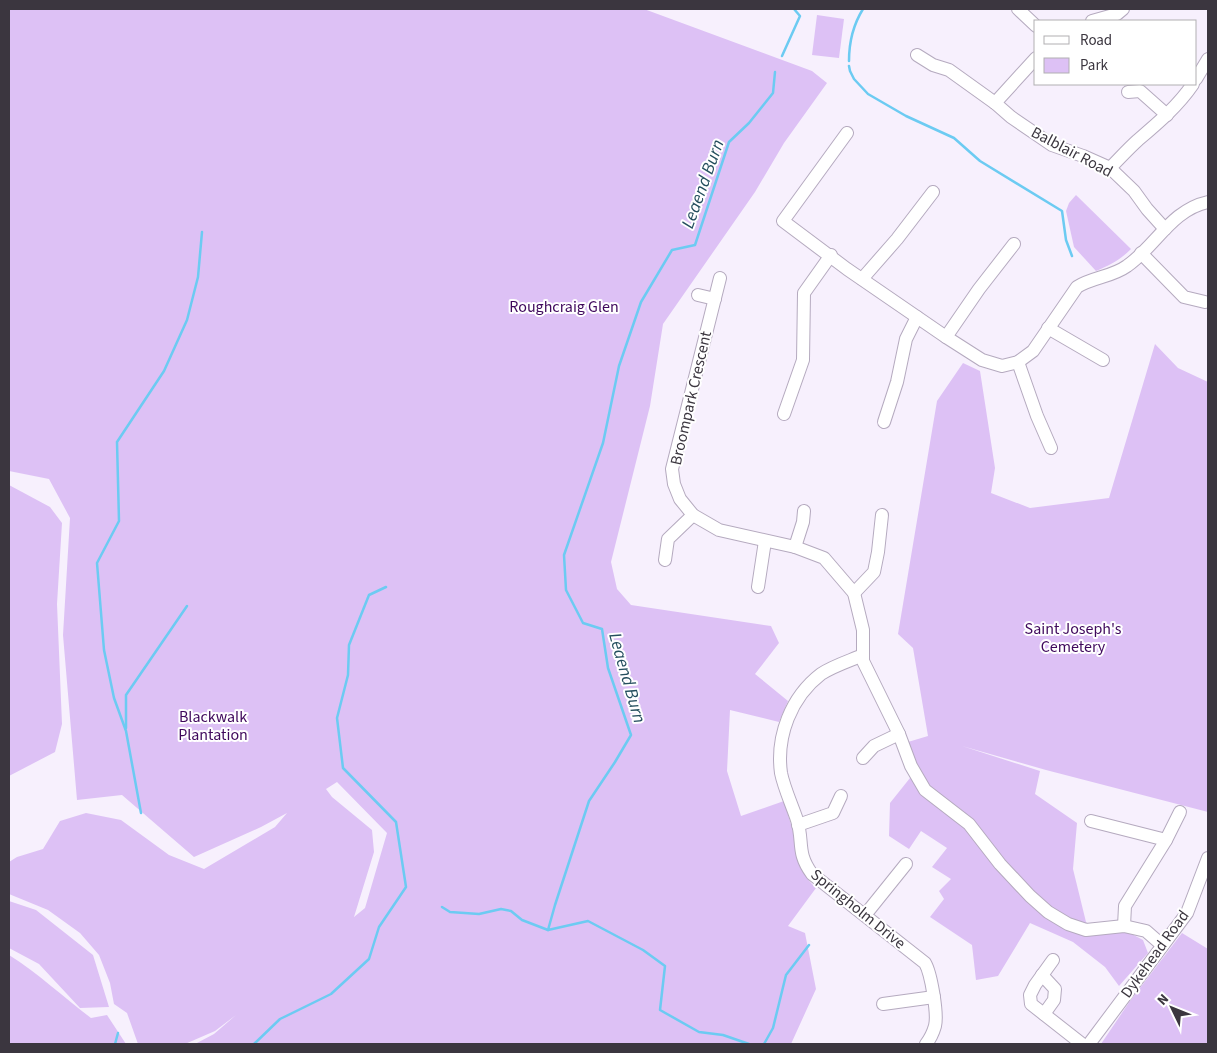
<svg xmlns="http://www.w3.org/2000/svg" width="1217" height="1053" viewBox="0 0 1217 1053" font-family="'Source Sans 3',sans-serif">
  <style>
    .green { fill: #ddc1f5; fill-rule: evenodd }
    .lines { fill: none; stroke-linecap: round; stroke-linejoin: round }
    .stream { stroke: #6ccbf2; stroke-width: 2.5 }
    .minor-casing { stroke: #b5aabf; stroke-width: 14 }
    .minor { stroke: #fff; stroke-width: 12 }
    .labels { text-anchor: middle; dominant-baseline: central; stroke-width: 4; stroke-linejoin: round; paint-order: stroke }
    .street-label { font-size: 16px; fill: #3b363f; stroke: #fff }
    .park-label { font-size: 16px; fill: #3f085c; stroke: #fff }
    .water-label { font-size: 18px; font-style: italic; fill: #244e5e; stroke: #fff }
  </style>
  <rect width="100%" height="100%" fill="#f7f0fd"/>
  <!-- green -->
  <g class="green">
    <path d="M 9,9 L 644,9 L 812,71 L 827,83 L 784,143 L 755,192 L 663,324 L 650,406 L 611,562 L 617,589 L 631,605 L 771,626 L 779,643 L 755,674 L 788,701 L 779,722 L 730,710 L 727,771 L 741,816 L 784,801 C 787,812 791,824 794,835 C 800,859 796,869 816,888 L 788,926 L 805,933 L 816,989 L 791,1044 L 195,1044 L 214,1034 L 236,1015 L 215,1031 L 185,1044 L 138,1044 L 127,1013 L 114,1004 L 110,983 L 99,955 L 80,933 L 48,910 L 9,894 L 9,862 L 17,857 L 43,849 L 60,821 L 86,813 L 121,820 L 169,855 L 204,869 L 275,827 L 287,813 L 261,827 L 194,857 L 122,795 L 77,800 L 63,635 L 70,518 L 49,479 L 9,471 ZM 337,782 L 387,833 L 365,908 L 354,917 L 374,852 L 372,830 L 332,797 L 326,789 Z"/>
    <path d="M 817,15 L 844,19 L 839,58 L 812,55 Z"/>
    <path d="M 1076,195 L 1131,249 C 1120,260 1110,265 1096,271 L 1074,247 L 1066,211 L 1069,203 Z"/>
    <path d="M 1155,344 L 1178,368 L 1208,382 L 1208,812 L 1046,770 L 962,746 L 1040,771 L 1035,794 L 1077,823 L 1073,869 L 1086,922 L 1095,935 L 1128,932 L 1143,940 L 1148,953 L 1119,986 L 1105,967 L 1073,942 L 1030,923 L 998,976 L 976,980 L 972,945 L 930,917 L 944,899 L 939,891 L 951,879 L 932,867 L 947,848 L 921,831 L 909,849 L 889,836 L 890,803 L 910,778 L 908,742 L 928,736 L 913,648 L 898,634 L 937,401 L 963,363 L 980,371 L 995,468 L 991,493 L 1030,508 L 1109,498 Z"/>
    <path d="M 9,485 L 50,507 L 62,523 L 57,604 L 62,724 L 55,752 L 9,776 Z"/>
    <path d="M 9,901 L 36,910 L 93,955 L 109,1007 L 80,1008 L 39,964 L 9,948 Z"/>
    <path d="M 1182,933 L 1208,949 L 1208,1044 L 1101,1044 L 1130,1001 Z"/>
    <path d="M 9,955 C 38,973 63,997 91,1018 L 107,1015 L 126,1044 L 9,1044 Z"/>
  </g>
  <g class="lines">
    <!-- stream -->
    <g class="stream">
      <path d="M 782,56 L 800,16 L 794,9"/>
      <path d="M 849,61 C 849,42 853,25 863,9"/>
      <path d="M 849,66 L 850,71 L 854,79 L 868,94 L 906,116 L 954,138 L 980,161 L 1062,211 L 1066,240 L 1072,256"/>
      <path d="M 126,728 L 126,695 L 187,606"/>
      <path d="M 141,813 L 126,731 L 114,698 L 104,650 L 97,563 L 119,521 L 117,442 L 164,371 L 187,320 L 198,277 L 202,232"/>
      <path d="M 442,907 L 450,912 L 479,914 L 501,909 L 511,911 L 522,920 L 548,930"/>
      <path d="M 115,1044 L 118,1033"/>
      <path d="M 254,1044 L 280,1019 L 331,994 L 369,959 L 379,927 L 406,887 L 396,822 L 343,768 L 337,718 L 348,675 L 349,645 L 369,595 L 386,587"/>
      <path d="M 749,1044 L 723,1035 L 699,1032 L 660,1010 L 665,966 L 643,950 L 588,921 L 548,930 L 555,905 L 589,801 L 615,762 L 631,735 L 608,668 L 602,629 L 583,623 L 566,590 L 564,555 L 603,443 L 619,366 L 641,302 L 672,250 L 695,245 L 729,142 L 749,123 L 773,93 L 775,72"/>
      <path d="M 764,1044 L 773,1028 L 786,975 L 809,945"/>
    </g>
    <defs>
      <g id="minor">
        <path d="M 1018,9 L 1036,26"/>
        <path d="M 1092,21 L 1117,14 L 1123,9"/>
        <path d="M 917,55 L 933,65 L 949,70 L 995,103 L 1011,117 L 1052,145 L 1083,156 L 1110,168 L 1134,191 L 1147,209 L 1165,229"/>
        <path d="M 1196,79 L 1208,59"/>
        <path d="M 1128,92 L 1140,91 L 1167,115"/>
        <path d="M 995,103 L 1036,58"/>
        <path d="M 847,133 L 783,221 L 847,269 L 946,337 L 982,360 L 1002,366 L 1018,362 L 1033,351 L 1077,287 C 1093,277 1112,277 1127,266 C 1156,246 1171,210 1208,202"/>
        <path d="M 1110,168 C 1119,159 1128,149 1138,140 C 1158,123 1178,106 1193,84"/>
        <path d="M 1141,253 L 1184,297 L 1205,302"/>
        <path d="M 720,278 L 672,469 L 674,484 L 680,499 L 693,515 L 719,530 L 795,547 L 824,558 L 854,593 L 863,630 L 863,661 L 899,734 L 911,766 L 925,790 L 969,824 L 1000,864 L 1030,896 L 1048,912 L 1068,924 L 1086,930 L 1124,926 L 1146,931 L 1162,945"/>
        <path d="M 862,279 L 897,239 L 933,192"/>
        <path d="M 698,295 L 715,299"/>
        <path d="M 1048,328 L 1103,360"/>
        <path d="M 946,337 L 979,289 L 1014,244"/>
        <path d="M 1018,362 L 1037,416 L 1051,448"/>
        <path d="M 784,414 L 803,360 L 804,293 L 831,255"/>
        <path d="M 884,422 L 897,382 L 906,339 L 917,317"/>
        <path d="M 795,547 L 803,522 L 804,511"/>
        <path d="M 665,560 L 668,539 L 693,515"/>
        <path d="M 758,587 L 765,541"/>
        <path d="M 854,593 L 874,572 L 878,552 L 882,515"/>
        <path d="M 863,655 C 849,661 833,666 821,674 C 791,697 776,736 781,773 C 784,788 792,805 797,820 C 804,843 796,852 812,874 L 925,963 C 931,973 938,1014 935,1026 C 933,1033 930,1039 926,1044"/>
        <path d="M 863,758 L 874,746 L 899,734"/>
        <path d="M 1091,821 L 1166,840"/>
        <path d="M 798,825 L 833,813 L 841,796"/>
        <path d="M 865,915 L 906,864"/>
        <path d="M 1124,926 L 1125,906 L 1166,840 L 1180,812"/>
        <path d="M 1053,960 L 1035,985 L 1030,995 L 1031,1004 L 1082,1044"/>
        <path d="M 1042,975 L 1055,989 L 1054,1000 L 1044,1014"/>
        <path d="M 883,1004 L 934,997"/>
        <path d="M 1089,1044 L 1187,913 L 1208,858"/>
      </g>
    </defs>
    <!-- minor casing -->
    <use href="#minor" class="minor-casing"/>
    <!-- minor -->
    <use href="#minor" class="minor"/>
  </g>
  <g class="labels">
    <!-- street labels -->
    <g class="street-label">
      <text transform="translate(1072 152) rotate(28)">Balblair Road</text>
      <text transform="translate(691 398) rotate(-77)">Broompark Crescent</text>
      <text transform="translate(858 909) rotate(39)">Springholm Drive</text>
      <text transform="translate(1155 954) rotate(-54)">Dykehead Road</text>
    </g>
    <!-- park labels -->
    <g class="park-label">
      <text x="564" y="307">Roughcraig Glen</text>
      <text x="1073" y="629">Saint Joseph's<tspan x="1073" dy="18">Cemetery</tspan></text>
      <text x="213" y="717">Blackwalk<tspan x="213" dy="18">Plantation</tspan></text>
    </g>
    <!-- water labels -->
    <g class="water-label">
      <text transform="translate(703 184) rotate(-70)">Leaend Burn</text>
      <text transform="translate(627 678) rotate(74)">Leaend Burn</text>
    </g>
  </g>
  <!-- border -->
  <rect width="1217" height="1053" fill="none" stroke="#3b363f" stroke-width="20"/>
  <!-- legend -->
  <rect x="1034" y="20" width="162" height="65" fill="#ffffff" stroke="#b1afb2"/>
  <rect x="1044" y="36" width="25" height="8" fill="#ffffff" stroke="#b1afb2"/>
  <text x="1080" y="45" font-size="15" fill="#3b363f">Road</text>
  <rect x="1044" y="58" width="25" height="15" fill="#ddc1f5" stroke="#b1afb2"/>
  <text x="1080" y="70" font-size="15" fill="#3b363f">Park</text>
  <!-- north arrow -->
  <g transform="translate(1172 1008) rotate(313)" stroke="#ffffff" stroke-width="4" paint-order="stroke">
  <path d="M0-4L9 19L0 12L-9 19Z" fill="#3b363f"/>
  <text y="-8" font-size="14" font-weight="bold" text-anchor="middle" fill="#3b363f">N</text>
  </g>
</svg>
